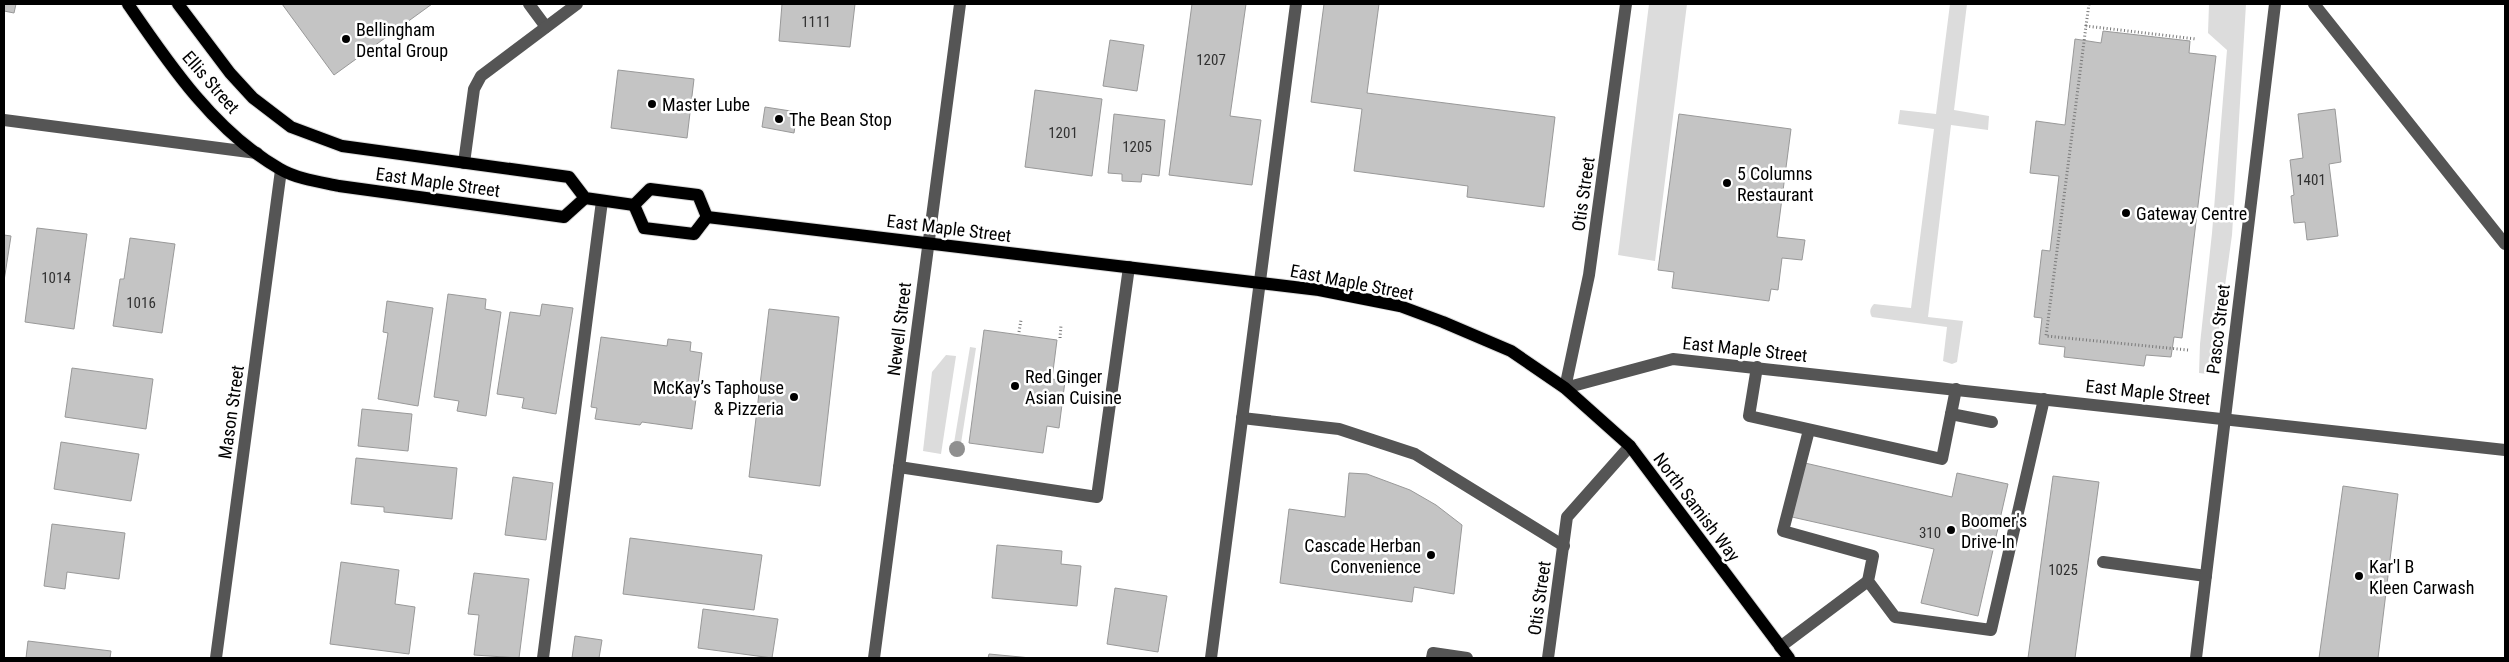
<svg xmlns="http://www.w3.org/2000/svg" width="2509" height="662" viewBox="0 0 2509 662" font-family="'Roboto Condensed',sans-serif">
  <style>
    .green { fill: #dcdcdc }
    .building { fill: #c4c4c4; stroke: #999 }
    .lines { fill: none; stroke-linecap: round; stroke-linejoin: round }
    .major-casing { stroke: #dbdbdb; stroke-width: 14 }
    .path { stroke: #777; stroke-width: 3; stroke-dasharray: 1 2.5; stroke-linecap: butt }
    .minor { stroke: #555; stroke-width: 12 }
    .major { stroke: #000; stroke-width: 12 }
    .tree { fill: #8f8f8f }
    .poi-dot { fill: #000; stroke: #fff; stroke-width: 2 }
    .labels { text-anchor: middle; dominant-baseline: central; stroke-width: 5; stroke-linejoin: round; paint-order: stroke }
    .number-label { font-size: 15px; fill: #313131 }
    .poi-label { font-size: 18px; fill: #000; stroke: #fff; text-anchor: start }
    .street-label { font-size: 18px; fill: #000; stroke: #fff }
  </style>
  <rect width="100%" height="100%" fill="#fff"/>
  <!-- green -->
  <g class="green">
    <path d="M 1649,4 L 1687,4 L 1655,261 L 1618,255 Z"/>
    <path d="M 1950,4 L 1967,4 L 1954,110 L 1989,116 L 1988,130 L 1951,125 L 1928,317 L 1963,321 L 1957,362 L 1952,364 L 1943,361 L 1947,327 L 1872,317 C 1869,312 1870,308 1874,304 L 1911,308 L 1934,129 L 1898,124 L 1900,110 L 1936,114 Z"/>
    <path d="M 2209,4 L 2246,4 L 2232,235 L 2215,358 L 2208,374 L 2199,373 L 2200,344 L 2212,233 L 2227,50 L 2208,33 Z"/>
    <path d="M 970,347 L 976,348 L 959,456 L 952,455 Z"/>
    <path d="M 946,355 L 956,356 L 941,454 L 923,451 L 932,372 Z"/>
  </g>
  <!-- building -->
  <g class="building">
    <path d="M 4,4 L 16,4 L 14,13 L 4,11 Z"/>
    <path d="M 282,4 L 432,4 L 334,75 Z"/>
    <path d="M 782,4 L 855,4 L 850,47 L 779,41 Z"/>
    <path d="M 1192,4 L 1246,4 L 1230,116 L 1261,120 L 1252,185 L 1169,175 Z"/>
    <path d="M 1324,4 L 1379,4 L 1367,93 L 1555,117 L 1544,207 L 1467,197 L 1468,186 L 1354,171 L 1362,109 L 1311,102 Z"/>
    <path d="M 2103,31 L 2190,41 L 2189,53 L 2216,56 L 2182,338 L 2174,337 L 2171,357 L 2146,355 L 2144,366 L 2064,357 L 2065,347 L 2039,344 L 2042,318 L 2034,317 L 2042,250 L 2050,251 L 2059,176 L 2030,173 L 2036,121 L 2065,125 L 2075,39 L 2101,43 Z"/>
    <path d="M 1110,40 L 1144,45 L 1137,91 L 1103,86 Z"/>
    <path d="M 618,70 L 694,79 L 687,138 L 611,128 Z"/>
    <path d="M 1035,90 L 1102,99 L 1092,176 L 1025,167 Z"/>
    <path d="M 765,107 L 797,112 L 794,133 L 762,127 Z"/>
    <path d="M 2335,109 L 2341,162 L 2329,164 L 2338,236 L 2307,240 L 2305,222 L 2294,223 L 2291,196 L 2294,195 L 2290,160 L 2303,158 L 2298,114 Z"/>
    <path d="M 1114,114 L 1165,120 L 1159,176 L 1142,174 L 1141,182 L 1122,181 L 1122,174 L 1108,173 Z"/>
    <path d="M 1679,114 L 1791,129 L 1777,237 L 1805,240 L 1802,260 L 1782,258 L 1778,290 L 1771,289 L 1769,301 L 1672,288 L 1674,272 L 1658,270 Z"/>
    <path d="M 37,228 L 87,234 L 74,329 L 25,322 Z"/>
    <path d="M 4,235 L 11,236 L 4,281 Z"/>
    <path d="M 130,238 L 175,244 L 162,333 L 113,326 L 120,279 L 124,279 Z"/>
    <path d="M 448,294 L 486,299 L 485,309 L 501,312 L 486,416 L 457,411 L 459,401 L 434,397 Z"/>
    <path d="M 387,301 L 433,308 L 418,406 L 378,399 L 388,333 L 383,332 Z"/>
    <path d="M 542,304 L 573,308 L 556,414 L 522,408 L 524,398 L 497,394 L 510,312 L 540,316 Z"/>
    <path d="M 769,309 L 839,317 L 820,486 L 749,477 Z"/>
    <path d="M 984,330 L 1057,340 L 1052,379 L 1065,381 L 1059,428 L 1047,426 L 1043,453 L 969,443 Z"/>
    <path d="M 601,337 L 667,346 L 668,339 L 691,342 L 690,351 L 702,353 L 692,429 L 642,422 L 640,425 L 595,419 L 597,408 L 591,407 Z"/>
    <path d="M 72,368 L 153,379 L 146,429 L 65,417 Z"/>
    <path d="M 362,409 L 412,414 L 408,451 L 358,446 Z"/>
    <path d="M 61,442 L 139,454 L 131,501 L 54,489 Z"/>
    <path d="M 356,458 L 457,468 L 452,519 L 384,512 L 384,507 L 351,504 Z"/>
    <path d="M 1805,463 L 1952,497 L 1957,473 L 2008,484 L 1978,616 L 1921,603 L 1934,549 L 1792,517 Z"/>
    <path d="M 1349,473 L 1367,474 L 1410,490 L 1436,505 L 1462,525 L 1454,594 L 1414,587 L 1412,602 L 1280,583 L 1289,509 L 1345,517 Z"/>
    <path d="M 2053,476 L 2099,482 L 2075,658 L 2028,658 Z"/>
    <path d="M 513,477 L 553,483 L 546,540 L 505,535 Z"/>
    <path d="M 2343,486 L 2398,494 L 2378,658 L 2319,658 Z"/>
    <path d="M 52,524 L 125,533 L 119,579 L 67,572 L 65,589 L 44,586 Z"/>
    <path d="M 630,538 L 762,555 L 754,610 L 623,594 Z"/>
    <path d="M 997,545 L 1062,551 L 1061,564 L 1081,566 L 1077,606 L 992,598 Z"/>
    <path d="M 341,562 L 399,570 L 395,604 L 415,607 L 409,654 L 330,644 Z"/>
    <path d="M 474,573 L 529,579 L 519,658 L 474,655 L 479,615 L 468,614 Z"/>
    <path d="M 1115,588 L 1167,596 L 1158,652 L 1107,644 Z"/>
    <path d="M 703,609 L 778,619 L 772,658 L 698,648 Z"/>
    <path d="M 575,636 L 602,640 L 599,658 L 572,658 Z"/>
    <path d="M 28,641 L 111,651 L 110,658 L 26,658 Z"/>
    <path d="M 989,654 L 1031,658 L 988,658 Z"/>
  </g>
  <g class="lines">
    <defs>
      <g id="major">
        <path d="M 128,4 C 169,64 215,132 280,169 C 297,179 320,182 339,186 L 564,217 L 585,198"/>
        <path d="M 178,4 L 230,73 L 253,98 L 291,127 L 342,146 L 569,177 L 585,198 L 634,205"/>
        <path d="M 634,205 L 644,228 L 694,234 L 707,217"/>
        <path d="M 634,205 L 650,189 L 698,195 L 707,217"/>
        <path d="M 707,217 L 1319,290 L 1400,306 L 1443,322 L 1511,351 L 1565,388 L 1630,446 L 1789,658"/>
      </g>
    </defs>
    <!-- major casing -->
    <use href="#major" class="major-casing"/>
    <!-- path -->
    <g class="path">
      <path d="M 2086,26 L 2089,4"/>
      <path d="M 1019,332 L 1021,320"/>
      <path d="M 1060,338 L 1061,325"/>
      <path d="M 2188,350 L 2046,336 L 2086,26 L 2196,39"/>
    </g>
    <!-- minor -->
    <g class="minor">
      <path d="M 529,4 L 546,27"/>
      <path d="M 1626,4 L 1589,275 L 1565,388 L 1673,359 L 2505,450"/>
      <path d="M 2314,4 L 2505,244"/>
      <path d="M 4,120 L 257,153"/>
      <path d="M 464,163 L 474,89 L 481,76 L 577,4"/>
      <path d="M 1757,367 L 1749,416 L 1942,459 L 1956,389"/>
      <path d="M 1951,414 L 1992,422"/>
      <path d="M 1242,418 L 1339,429 L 1415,454 L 1564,546"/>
      <path d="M 1809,430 L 1783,531 L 1873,556 L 1868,581 L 1895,617 L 1991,630 L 2044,399"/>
      <path d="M 899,467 L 1097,497 L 1129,267"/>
      <path d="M 2103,562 L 2206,576"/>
      <path d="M 1780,647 L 1868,581"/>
      <path d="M 216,658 L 281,170"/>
      <path d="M 543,658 L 602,201"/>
      <path d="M 874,658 L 960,4"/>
      <path d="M 1211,658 L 1296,4"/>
      <path d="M 1432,658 L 1433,653 L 1467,658"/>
      <path d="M 1548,658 L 1567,517 L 1630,446"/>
      <path d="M 2196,658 L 2275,4"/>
    </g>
    <!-- major -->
    <use href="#major" class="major"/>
  </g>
  <!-- trees -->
  <circle class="tree" cx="957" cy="449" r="8"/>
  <!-- markers -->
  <g class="poi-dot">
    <circle cx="346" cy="39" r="5"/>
    <circle cx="652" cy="104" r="5"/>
    <circle cx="779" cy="119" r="5"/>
    <circle cx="1727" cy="183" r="5"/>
    <circle cx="2126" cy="213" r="5"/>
    <circle cx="1015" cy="386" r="5"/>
    <circle cx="794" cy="397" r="5"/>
    <circle cx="1951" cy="530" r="5"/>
    <circle cx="1431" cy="555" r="5"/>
    <circle cx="2359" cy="576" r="5"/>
  </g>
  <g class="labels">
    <!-- number labels -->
    <g class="number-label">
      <text x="816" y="22">1111</text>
      <text x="1211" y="60">1207</text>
      <text x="1063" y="133">1201</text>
      <text x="1137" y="147">1205</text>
      <text x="2311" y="180">1401</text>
      <text x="56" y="278">1014</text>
      <text x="141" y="303">1016</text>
      <text x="1930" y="533">310</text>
      <text x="2063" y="570">1025</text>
    </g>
    <!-- poi labels -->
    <g class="poi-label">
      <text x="356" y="29">Bellingham<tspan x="356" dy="21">Dental Group</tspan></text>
      <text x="662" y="104">Master Lube</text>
      <text x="789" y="119">The Bean Stop</text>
      <text x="1737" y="173">5 Columns<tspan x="1737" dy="21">Restaurant</tspan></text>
      <text x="2136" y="213">Gateway Centre</text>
      <text x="1025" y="376">Red Ginger<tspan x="1025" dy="21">Asian Cuisine</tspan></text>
      <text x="784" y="387" text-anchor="end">McKay’s Taphouse<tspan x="784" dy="21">&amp; Pizzeria</tspan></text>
      <text x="1961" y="520">Boomer's<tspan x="1961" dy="21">Drive-In</tspan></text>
      <text x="1421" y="545" text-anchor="end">Cascade Herban<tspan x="1421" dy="21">Convenience</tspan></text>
      <text x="2369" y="566">Kar'l B<tspan x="2369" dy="21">Kleen Carwash</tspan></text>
    </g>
    <!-- street labels -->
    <g class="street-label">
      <text transform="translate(211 82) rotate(49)">Ellis Street</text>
      <text transform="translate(438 182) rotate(8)">East Maple Street</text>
      <text transform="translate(1583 194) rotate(-82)">Otis Street</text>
      <text transform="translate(949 228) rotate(7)">East Maple Street</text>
      <text transform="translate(1352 282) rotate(11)">East Maple Street</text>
      <text transform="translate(899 329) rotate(-83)">Newell Street</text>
      <text transform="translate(2218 329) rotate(-83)">Pasco Street</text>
      <text transform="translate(1745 349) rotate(6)">East Maple Street</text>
      <text transform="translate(2148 392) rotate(6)">East Maple Street</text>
      <text transform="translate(231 412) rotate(-82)">Mason Street</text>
      <text transform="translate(1697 507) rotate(53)">North Samish Way</text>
      <text transform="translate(1539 598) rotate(-82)">Otis Street</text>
    </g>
  </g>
  <!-- border -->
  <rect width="2509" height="662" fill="none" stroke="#000000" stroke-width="10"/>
</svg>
